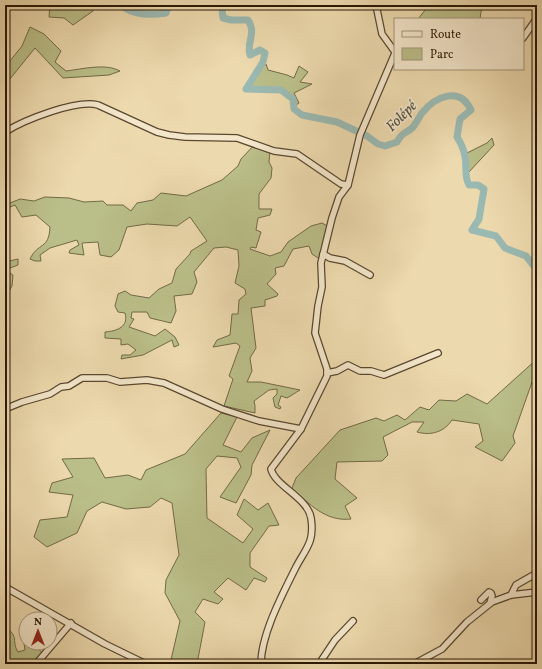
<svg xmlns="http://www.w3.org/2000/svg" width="542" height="669" viewBox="0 0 542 669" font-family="Vollkorn,serif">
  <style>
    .green { fill: #babe88; stroke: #726a47 }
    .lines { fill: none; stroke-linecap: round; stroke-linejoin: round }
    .river { stroke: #9ab9b2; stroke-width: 7 }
    .minor-casing { stroke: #5a4830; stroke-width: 8 }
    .minor { stroke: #f3e6ca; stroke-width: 5.5 }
    .labels { text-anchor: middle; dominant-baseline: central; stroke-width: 3.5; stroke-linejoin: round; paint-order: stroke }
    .water-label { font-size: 15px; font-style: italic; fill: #515042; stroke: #f3e6ca }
  </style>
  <rect width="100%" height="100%" fill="#ecd9ad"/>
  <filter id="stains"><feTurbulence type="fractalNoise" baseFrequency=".005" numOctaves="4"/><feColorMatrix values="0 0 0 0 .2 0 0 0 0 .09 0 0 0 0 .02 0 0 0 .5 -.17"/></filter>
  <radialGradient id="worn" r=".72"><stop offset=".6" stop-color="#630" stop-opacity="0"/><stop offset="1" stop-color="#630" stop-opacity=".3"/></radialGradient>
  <!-- green -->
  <g class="green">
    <path d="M 50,5 L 94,5 L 93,11 L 73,25 L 64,18 L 49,17 Z"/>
    <path d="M 429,5 L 482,5 L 480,19 L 418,19 Z"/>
    <path d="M 30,27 L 44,34 L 61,51 L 55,62 L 66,71 C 83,69 105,63 120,71 L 109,75 L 63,78 L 35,48 L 5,85 L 5,67 L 22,46 Z"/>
    <path d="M 261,64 L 266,64 L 268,70 L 287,75 L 294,78 L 299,66 L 308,72 L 300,82 L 312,84 L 294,93 L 299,103 L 295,106 L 290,95 L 283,88 L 260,87 L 252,90 L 249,88 C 250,81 258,72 261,64 Z"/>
    <path d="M 492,138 L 494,145 L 468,173 L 467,153 L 487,143 Z"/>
    <path d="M 255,144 L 270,150 L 269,162 L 272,168 L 271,178 L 259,194 L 259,209 L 272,209 L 270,215 L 258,218 L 256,230 L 261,232 L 256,248 L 251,247 L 250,249 L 270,256 L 281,252 L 288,242 L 311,226 L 322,223 L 329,227 L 325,256 L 318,258 L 312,254 L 309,246 L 293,249 L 284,266 L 275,268 L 276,274 L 267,284 L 278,294 L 277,296 L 265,300 L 265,306 L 251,308 L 256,348 L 250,358 L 252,371 L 247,382 L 261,382 L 300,390 L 287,398 L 281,396 L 278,405 L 281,407 L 280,409 L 275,407 L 273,398 L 277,394 L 277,389 L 269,390 L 254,401 L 255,406 L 255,413 L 224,406 L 233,379 L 229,376 L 240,346 L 236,343 L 213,347 L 217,340 L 230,335 L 232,314 L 238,314 L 239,300 L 246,294 L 245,289 L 235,283 L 239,266 L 238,250 L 226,247 L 214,248 L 194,272 L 197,282 L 192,294 L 174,296 L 176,311 L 171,323 L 150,318 L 147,312 L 132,312 L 131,318 L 134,319 L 129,327 L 155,336 L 165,329 L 175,337 L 179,345 L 174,347 L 172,340 L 143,355 L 121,359 L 122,355 L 130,355 L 136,350 L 128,344 L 121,345 L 121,339 L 105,338 L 105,332 C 117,331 129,327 125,313 L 118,312 L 115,306 L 118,294 L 125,291 L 131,295 L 149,298 L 159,289 L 172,283 L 176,269 L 190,254 L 191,251 L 207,241 L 190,217 L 177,226 L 147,224 L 127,227 L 119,250 L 111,257 L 100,255 L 98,242 L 82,243 L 84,255 L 69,253 L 70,250 L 79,245 L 77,240 L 50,248 L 40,255 L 41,261 L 35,261 L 30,259 C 38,242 49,250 50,227 L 36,215 L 22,217 L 15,205 L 5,209 L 5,205 L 20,199 L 34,201 L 45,197 L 69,198 L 84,202 L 103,201 L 107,205 L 123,205 L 131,211 L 137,203 L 153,200 L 161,193 L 186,196 L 222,180 L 238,166 L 241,159 Z"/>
    <path d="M 18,259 L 18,265 L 5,270 L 13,275 L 12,286 L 5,297 L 5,262 Z"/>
    <path d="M 537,359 L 537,368 L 513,436 L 515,443 L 502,461 L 475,447 L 483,441 L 479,424 L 452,420 C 444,432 431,436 417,432 L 424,422 L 412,422 L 383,437 L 388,455 L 382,461 L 337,462 L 335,479 L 357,498 L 345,506 L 351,519 C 326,522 309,504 292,488 L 296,478 L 340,430 L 376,418 L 384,421 L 397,415 L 405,420 L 420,407 L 429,410 L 439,400 L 456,401 L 467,394 L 487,404 Z"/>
    <path d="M 221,413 L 237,417 L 223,445 L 241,452 L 252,438 L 270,430 L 252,465 L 251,475 L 236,503 L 220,497 L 241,467 L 237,458 L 217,456 L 206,469 L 207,518 L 243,543 L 253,529 L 237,515 L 244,499 L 258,510 L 268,503 L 279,525 L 269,526 L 250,553 L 250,567 L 267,578 L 265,582 L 254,578 L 246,590 L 228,578 L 214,592 L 223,599 L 218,604 L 203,599 L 195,612 L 205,622 L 197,664 L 170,664 L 180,621 L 165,593 L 166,580 L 179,555 L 172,503 L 161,498 L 150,507 L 126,509 L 102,502 L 87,511 L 77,533 L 47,547 L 34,537 L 40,520 L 67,517 L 73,495 L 49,492 L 52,483 L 73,477 L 62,459 L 94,458 L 105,478 L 128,475 L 141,480 L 146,470 L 185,454 Z"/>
    <path d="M 5,627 C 20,637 11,641 18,652 L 25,650 L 23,637 L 26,637 L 26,643 L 34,643 L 42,653 L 31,664 L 5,664 Z"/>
  </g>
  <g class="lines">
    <!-- river -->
    <g class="river">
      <path d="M 125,5 L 125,8 C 136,15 153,15 166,13 L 169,5"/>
      <path d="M 225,5 L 222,9 L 223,18 L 231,20 L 248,20 C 257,34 246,42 250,55 L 260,50 L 265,53 L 263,62 L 246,89 L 281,90 L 293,99 L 294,109 L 302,115 L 337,122 L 367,136 L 378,144 L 385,146 L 397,142 C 403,131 404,135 412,128 C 416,124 419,117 422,113 C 436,96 460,86 471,110 L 460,119 L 457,137 C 461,143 464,149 465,157 C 467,166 464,177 469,185 L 478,185 L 484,189 L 479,219 L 472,230 L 496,236 L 505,248 L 526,256 L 537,270"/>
    </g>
    <defs>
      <g id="minor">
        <path d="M 376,5 L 382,34 L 395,52"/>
        <path d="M 523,38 L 537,18"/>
        <path d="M 5,132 C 24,120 77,99 98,105 L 157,132 L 169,135 L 185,137 L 237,138 L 274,151 L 297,154 L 341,184 L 348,185"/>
        <path d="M 323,254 L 330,258 L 345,261 L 370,275"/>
        <path d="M 327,373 L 337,371 L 348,365 L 360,371 L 371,371 L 384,375 L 438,353"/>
        <path d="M 5,409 L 22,402 L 50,394 L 61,387 L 69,386 L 82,378 L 107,378 L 120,382 L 147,380 L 164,383 L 222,409 L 259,421 L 301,429"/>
        <path d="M 5,587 L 105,644 L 146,664"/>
        <path d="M 511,595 L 516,585 L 537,573"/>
        <path d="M 481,600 L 489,592 L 491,593 L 492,596 L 490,603"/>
        <path d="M 36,664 L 71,623"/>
        <path d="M 261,664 C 261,635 282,595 295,569 C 305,549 315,543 311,518 C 308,498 275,486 271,469 L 301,429 L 327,376 L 327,369 L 315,333 L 318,306 L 322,287 L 321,263 L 332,218 L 339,197 L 348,185 L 360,135 L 395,53"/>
        <path d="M 319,664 L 335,640 L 353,621"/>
        <path d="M 414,664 L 442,649 L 467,622 L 492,602 L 511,595 L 537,592"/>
      </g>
    </defs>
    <!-- minor casing -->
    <use href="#minor" class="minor-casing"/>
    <!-- minor -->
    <use href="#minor" class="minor"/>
  </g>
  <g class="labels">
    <!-- water labels -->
    <g class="water-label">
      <text transform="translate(402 117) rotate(-45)">Folépé</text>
    </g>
  </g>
  <!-- margin -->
  <rect width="542" height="669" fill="none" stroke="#ecd9ad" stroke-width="20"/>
  <rect x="6" y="6" width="530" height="657" fill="none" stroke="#291706" stroke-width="2"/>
  <rect x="10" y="10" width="522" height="649" fill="none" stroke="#291706"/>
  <!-- legend -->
  <rect x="394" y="18" width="130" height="52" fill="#f3e6ca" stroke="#a2937c"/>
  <rect x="402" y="31" width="20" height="6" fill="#f3e6ca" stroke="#a2937c"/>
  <text x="430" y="38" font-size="12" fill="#291706">Route</text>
  <rect x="402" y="48" width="20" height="12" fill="#babe88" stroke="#a2937c"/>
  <text x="430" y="58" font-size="12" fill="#291706">Parc</text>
  <!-- north arrow -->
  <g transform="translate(38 631)"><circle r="19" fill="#f3e6ca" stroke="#a2937c"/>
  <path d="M0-3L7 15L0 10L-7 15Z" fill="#8f2418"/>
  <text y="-6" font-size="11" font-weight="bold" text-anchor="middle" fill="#291706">N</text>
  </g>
  <rect width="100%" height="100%" filter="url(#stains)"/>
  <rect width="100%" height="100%" fill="url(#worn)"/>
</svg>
